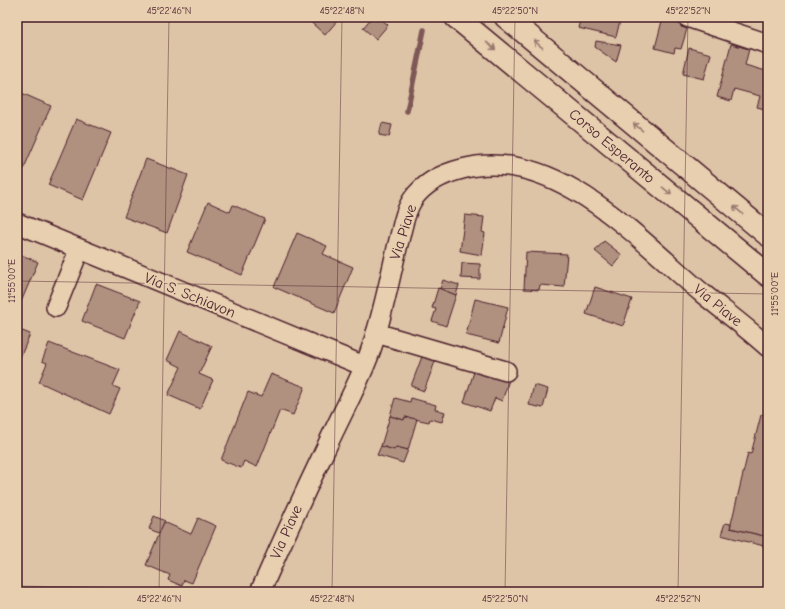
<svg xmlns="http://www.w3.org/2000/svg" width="785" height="609" viewBox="0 0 785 609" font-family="'Comic Neue',sans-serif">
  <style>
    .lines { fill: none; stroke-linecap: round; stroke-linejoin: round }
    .stream { stroke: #7e5856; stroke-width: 5.5 }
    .building { fill: #b09180; stroke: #4a1f2b }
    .minor-casing { stroke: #4a1f2b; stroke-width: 22 }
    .highway-casing { stroke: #4a1f2b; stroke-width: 25 }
    .minor { stroke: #e7cfaf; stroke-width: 19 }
    .highway { stroke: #e7cfaf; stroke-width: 22 }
    .oneway { stroke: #98776d }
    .ticks { fill: none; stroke: #4a1f2b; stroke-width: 1; stroke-opacity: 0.45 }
    .labels { text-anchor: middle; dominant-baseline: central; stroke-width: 4; stroke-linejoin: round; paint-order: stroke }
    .street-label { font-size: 15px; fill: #4a1f2b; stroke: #e7cfaf }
    .neatline { fill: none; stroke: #4a1f2b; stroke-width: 1.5 }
    .ticks-label { font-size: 10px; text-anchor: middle; fill: #4a1f2b }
  </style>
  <rect width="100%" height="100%" fill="#dec4a7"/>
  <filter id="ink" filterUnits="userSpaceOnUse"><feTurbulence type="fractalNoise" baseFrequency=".025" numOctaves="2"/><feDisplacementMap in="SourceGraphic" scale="8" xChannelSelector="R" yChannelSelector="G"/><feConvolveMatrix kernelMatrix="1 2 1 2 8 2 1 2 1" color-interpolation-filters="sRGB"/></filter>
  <g filter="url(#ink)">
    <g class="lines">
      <!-- stream -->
      <path class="stream" d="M 407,111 L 424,30"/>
    </g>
    <!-- building -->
    <g class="building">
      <path d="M 305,17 L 333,17 L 337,21 L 325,35 Z"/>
      <path d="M 372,17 L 379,17 L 388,25 L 376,39 L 363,28 Z"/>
      <path d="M 581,17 L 621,17 L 616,37 L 578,28 Z"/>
      <path d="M 663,17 L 682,22 L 681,27 L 687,29 L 681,49 L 675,48 L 674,53 L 655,48 Z"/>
      <path d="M 596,41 L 621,45 L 616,62 L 595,47 Z"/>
      <path d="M 731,44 L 749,49 L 745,65 L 766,71 L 768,69 L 768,110 L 757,107 L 760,96 L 734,89 L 731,101 L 717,97 Z"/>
      <path d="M 689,48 L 711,54 L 704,79 L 683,74 Z"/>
      <path d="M 17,91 L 51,106 L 21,175 L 17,173 Z"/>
      <path d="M 76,119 L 111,133 L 83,200 L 48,185 Z"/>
      <path d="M 382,123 L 392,125 L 389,137 L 379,135 Z"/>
      <path d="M 146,159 L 188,175 L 167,233 L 124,217 Z"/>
      <path d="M 208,202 L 230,212 L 233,205 L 265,219 L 242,275 L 187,252 Z"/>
      <path d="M 465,215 L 484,217 L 482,232 L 485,233 L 482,255 L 460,251 Z"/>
      <path d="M 297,233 L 327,246 L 323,254 L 353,267 L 334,313 L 274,287 Z"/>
      <path d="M 604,241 L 622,255 L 613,266 L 595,251 Z"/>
      <path d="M 526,252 L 567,254 L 564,287 L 540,285 L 539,290 L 524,289 Z"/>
      <path d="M 17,253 L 38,262 L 21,302 L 17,300 Z"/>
      <path d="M 462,263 L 480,264 L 480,279 L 461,278 Z"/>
      <path d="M 443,280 L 459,285 L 456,295 L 440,289 Z"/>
      <path d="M 96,284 L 140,301 L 125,338 L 82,321 Z"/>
      <path d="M 595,287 L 632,299 L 623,326 L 586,314 Z"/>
      <path d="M 438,288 L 456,295 L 446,326 L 432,321 L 436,309 L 432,308 Z"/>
      <path d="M 475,299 L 508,307 L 499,343 L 466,335 Z"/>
      <path d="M 17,329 L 30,334 L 20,358 L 17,357 Z"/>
      <path d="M 180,331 L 212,346 L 199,374 L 213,380 L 200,409 L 168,395 L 181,367 L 167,360 Z"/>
      <path d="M 49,343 L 120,370 L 113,386 L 120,389 L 109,414 L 39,382 L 47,363 L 42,361 Z"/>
      <path d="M 423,354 L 436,359 L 424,391 L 411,386 Z"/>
      <path d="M 475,369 L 509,380 L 502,401 L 495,398 L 490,411 L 464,402 Z"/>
      <path d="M 271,374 L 305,387 L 293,415 L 280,410 L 257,467 L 244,461 L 241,468 L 221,460 L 248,392 L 261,397 Z"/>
      <path d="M 534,385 L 548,389 L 543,408 L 529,405 Z"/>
      <path d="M 395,398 L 410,402 L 411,398 L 436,405 L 435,409 L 445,412 L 442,422 L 430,419 L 429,422 L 405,417 L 404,420 L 390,416 Z"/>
      <path d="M 768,413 L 768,537 L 730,528 L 748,453 L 751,454 L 761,415 Z"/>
      <path d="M 390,416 L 404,420 L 405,417 L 417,419 L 408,450 L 396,447 L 394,450 L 381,446 Z"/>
      <path d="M 381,446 L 394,450 L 396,447 L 408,450 L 403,463 L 377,455 Z"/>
      <path d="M 154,516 L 165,521 L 159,533 L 149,529 Z"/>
      <path d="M 198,518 L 216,526 L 192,583 L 184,580 L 182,586 L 168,580 L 170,575 L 146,565 L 164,522 L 191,534 Z"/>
      <path d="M 725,523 L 731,524 L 730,528 L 768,537 L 768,547 L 721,535 Z"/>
    </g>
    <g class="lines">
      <defs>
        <g id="minor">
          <path d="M 687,17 L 768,44"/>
          <path d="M 17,223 L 364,366"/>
          <path d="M 56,307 L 79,250"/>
          <path d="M 376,333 L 506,371"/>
          <path d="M 260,592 C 281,544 303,496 326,448 C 340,417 357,387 369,355 C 382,320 389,281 398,244 C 402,230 404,212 413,199 C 425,182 442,174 462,169 C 554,144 638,239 702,293 C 724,311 747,328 768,347"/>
        </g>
        <g id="highway">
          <path d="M 456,17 L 768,275"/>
          <path d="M 506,17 L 768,235"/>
        </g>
      </defs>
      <!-- minor casing -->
      <use href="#minor" class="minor-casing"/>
      <!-- highway casing -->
      <use href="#highway" class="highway-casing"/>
      <!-- minor -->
      <use href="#minor" class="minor"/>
      <!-- highway -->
      <use href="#highway" class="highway"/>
    </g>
    <!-- one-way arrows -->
    <defs><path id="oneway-shaft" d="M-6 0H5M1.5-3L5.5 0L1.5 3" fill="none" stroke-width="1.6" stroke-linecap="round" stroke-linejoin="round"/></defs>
    <g class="oneway">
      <use href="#oneway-shaft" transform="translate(538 44) rotate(-140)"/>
      <use href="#oneway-shaft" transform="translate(491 46) rotate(40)"/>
      <use href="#oneway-shaft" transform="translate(638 127) rotate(-140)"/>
      <use href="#oneway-shaft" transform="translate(667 191) rotate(40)"/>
      <use href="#oneway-shaft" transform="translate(738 210) rotate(-140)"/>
    </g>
  </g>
  <!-- ticks -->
  <path class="ticks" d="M 17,281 L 768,294M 17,586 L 382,592M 159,592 L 169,17M 332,592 L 342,17M 505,592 L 515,17M 678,592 L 688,17"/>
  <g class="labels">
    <!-- street labels -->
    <g class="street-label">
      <text transform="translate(612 146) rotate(40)">Corso Esperanto</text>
      <text transform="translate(403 232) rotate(-72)">Via Piave</text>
      <text transform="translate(190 295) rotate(22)">Via S. Schiavon</text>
      <text transform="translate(718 305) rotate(39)">Via Piave</text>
      <text transform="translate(286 532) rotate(-66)">Via Piave</text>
    </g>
  </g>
  <!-- margin -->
  <rect width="785" height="609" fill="none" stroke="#e7cfaf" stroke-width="44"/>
  <rect x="22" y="22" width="741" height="565" class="neatline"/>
  <g class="ticks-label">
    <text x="169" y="14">45°22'46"N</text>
    <text x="342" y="14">45°22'48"N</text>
    <text x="515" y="14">45°22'50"N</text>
    <text x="688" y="14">45°22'52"N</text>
    <text transform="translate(11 281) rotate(-90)" y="4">11°55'00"E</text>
    <text transform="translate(774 294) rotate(-90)" y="4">11°55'00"E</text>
    <text x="159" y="602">45°22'46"N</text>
    <text x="332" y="602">45°22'48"N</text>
    <text x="505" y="602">45°22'50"N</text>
    <text x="678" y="602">45°22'52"N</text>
  </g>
</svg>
